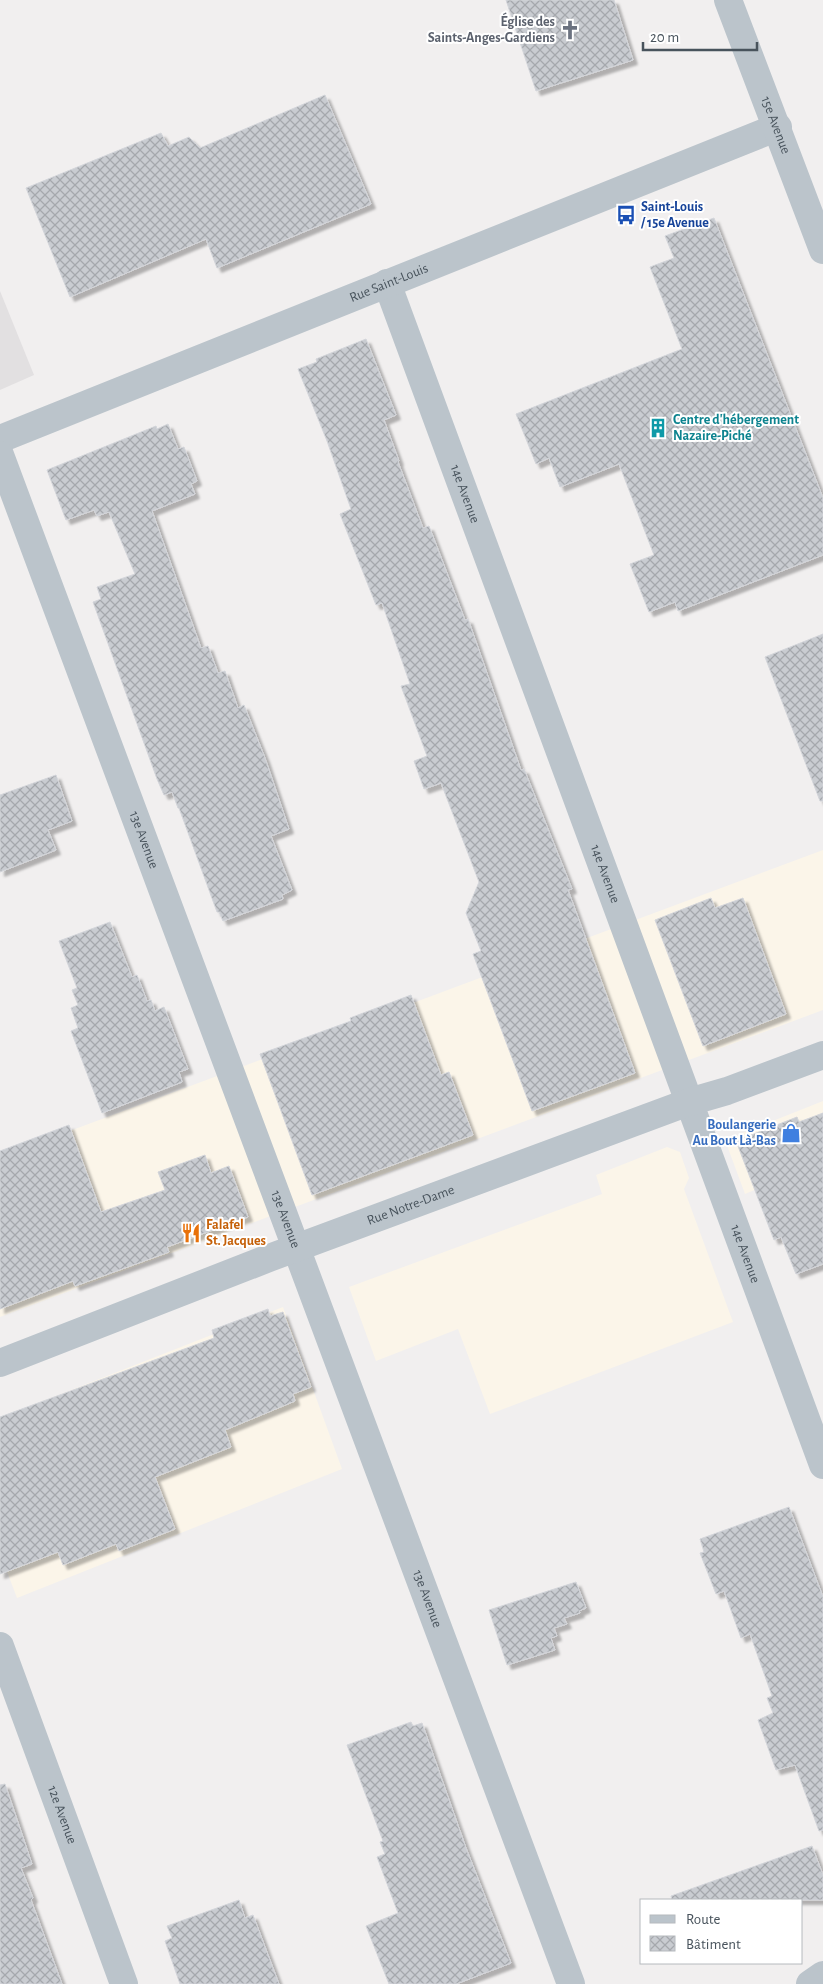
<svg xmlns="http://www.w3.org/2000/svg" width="823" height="1984" viewBox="0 0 823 1984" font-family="'Alegreya Sans',sans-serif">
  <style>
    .commercial { fill: #fbf5e9 }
    .education { fill: #e2e0e1 }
    .building { fill: url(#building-cross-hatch); stroke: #d3d5da; filter: url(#shadow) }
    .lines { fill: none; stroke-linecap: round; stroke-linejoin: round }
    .minor { stroke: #bbc4cb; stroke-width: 28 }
    .tertiary { stroke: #bbc4cb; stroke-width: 28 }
    .labels { text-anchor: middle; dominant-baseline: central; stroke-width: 4; stroke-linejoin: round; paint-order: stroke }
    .worship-label { font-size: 14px; font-weight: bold; fill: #5b616d; stroke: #fff; text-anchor: end }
    .street-label { font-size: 14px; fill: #48535c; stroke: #fff }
    .transit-label { font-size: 14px; font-weight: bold; fill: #164399; stroke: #fff; text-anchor: start }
    .culture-label { font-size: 14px; font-weight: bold; fill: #0d838f; stroke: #fff; text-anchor: start }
    .shop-label { font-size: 14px; font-weight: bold; fill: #366cbe; stroke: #fff; text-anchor: end }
    .food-label { font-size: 14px; font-weight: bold; fill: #c56008; stroke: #fff; text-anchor: start }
  </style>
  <defs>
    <pattern id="building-cross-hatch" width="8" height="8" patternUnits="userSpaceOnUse" patternTransform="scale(1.25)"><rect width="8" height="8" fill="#c9ccd1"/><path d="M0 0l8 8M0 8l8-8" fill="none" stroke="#a5a8ad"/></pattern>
    <filter id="shadow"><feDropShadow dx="4.5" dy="4.5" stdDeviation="1" flood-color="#0004"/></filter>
  </defs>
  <rect width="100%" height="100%" fill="#f1efef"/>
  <!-- commercial -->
  <g class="commercial">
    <path d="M 823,850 L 823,1010 L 0,1317 L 0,1157 Z"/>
    <path d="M 823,1101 L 823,1194 L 792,1174 L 745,1194 L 725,1140 Z"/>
    <path d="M 667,1147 L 680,1152 L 689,1178 L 684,1189 L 733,1322 L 490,1414 L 458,1329 L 376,1361 L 349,1287 L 602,1194 L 596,1175 Z"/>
    <path d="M 283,1307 L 342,1469 L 17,1598 L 0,1553 L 0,1418 Z"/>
  </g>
  <!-- education -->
  <path class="education" d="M 0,291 L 34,375 L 0,390 Z"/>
  <!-- building -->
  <g class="building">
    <path d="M 506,0 L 614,0 L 633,60 L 536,91 Z"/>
    <path d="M 325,95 L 371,204 L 217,268 L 206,239 L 70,297 L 26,188 L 161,133 L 168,146 L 189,137 L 200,148 Z"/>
    <path d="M 714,218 L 823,498 L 823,555 L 678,611 L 675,602 L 649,612 L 630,564 L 654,555 L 619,464 L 560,487 L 549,458 L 536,464 L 516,414 L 682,349 L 650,267 L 674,258 L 665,236 Z"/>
    <path d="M 366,339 L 396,415 L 384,420 L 399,461 L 398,462 L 423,528 L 429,526 L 465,620 L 468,619 L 521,770 L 524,769 L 572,889 L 568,890 L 635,1073 L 532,1111 L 473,954 L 481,951 L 466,913 L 479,882 L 441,783 L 424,789 L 414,761 L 427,756 L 401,686 L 410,684 L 382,603 L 376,605 L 340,514 L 351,509 L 327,441 L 298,369 L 317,362 L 316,359 Z"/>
    <path d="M 168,424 L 178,449 L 184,447 L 197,481 L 191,484 L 195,494 L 152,511 L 201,648 L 208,646 L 218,673 L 225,671 L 238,708 L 244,705 L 265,758 L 289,829 L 271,836 L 292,890 L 282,895 L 283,899 L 223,921 L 219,912 L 217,912 L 179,808 L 178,808 L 172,792 L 164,795 L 157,779 L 93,602 L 101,599 L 97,587 L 135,574 L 109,512 L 97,516 L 94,510 L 66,520 L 47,470 L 156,426 L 157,429 Z"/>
    <path d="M 823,634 L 823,801 L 820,801 L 765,657 Z"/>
    <path d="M 56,775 L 72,821 L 48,830 L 56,850 L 0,872 L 0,795 Z"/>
    <path d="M 711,898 L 715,908 L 743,898 L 786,1014 L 703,1046 L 655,920 Z"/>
    <path d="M 110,922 L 132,977 L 137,975 L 147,1001 L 151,1000 L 155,1011 L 164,1007 L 188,1069 L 179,1072 L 182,1082 L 102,1113 L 71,1031 L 78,1028 L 71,1008 L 78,1005 L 72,990 L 77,988 L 59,941 Z"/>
    <path d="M 411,995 L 441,1075 L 449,1072 L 473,1135 L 312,1195 L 260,1054 L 351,1021 L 350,1018 Z"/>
    <path d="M 823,1113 L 823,1264 L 796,1274 L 781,1237 L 774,1240 L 736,1141 L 797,1117 L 799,1122 Z"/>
    <path d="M 69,1125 L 101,1212 L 165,1190 L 158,1172 L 205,1155 L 211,1173 L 229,1166 L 248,1217 L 167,1247 L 169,1252 L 75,1286 L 73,1281 L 0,1309 L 0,1151 Z"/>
    <path d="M 268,1309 L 270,1316 L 283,1312 L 311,1387 L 293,1394 L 295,1401 L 225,1430 L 231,1447 L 155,1477 L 175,1529 L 119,1551 L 116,1544 L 63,1565 L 58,1552 L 0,1574 L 0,1417 L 214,1338 L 212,1330 Z"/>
    <path d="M 789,1507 L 823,1597 L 823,1830 L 819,1831 L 795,1765 L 776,1770 L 758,1720 L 773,1713 L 767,1698 L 772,1696 L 750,1634 L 741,1638 L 724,1591 L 716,1594 L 700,1553 L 704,1552 L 700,1539 Z"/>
    <path d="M 576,1582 L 586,1608 L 579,1611 L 580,1613 L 564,1618 L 567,1624 L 554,1628 L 557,1636 L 551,1638 L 555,1650 L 507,1665 L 489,1610 Z"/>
    <path d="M 411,1722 L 413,1726 L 422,1723 L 466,1848 L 511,1963 L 456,1984 L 389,1984 L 366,1926 L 398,1913 L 377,1857 L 385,1854 L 380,1842 L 383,1841 L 347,1745 Z"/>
    <path d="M 5,1784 L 32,1864 L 21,1868 L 33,1898 L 31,1900 L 62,1984 L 0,1984 L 0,1785 Z"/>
    <path d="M 812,1846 L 823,1875 L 823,1900 L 672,1900 L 671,1896 Z"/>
    <path d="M 239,1900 L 245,1918 L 253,1915 L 279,1984 L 180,1984 L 165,1941 L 172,1938 L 167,1926 Z"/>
  </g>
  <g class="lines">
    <!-- minor -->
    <g class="minor">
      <path id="s1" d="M 387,283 L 823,1465"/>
      <path id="s2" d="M 0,439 L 778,127"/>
      <path id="s3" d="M 0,455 L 571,1984"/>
      <path id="s4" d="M 0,1646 L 124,1984"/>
      <path d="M 810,1984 L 823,1975"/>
    </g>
    <!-- tertiary -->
    <g class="tertiary">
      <path id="s5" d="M 728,0 L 823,250"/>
      <path id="s6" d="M 0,1363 L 269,1258 L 689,1102 L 727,1091 L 823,1055"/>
    </g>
  </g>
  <!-- icons -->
  <defs>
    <symbol id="church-bare" viewBox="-9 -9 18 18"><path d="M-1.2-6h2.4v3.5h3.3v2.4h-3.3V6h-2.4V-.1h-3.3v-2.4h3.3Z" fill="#6b7280" stroke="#fff" stroke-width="2.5" paint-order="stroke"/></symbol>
    <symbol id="bus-bare" viewBox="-9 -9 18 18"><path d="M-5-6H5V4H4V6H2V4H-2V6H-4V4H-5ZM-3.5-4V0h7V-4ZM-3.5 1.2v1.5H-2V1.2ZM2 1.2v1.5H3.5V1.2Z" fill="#1a4fb4" stroke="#fff" stroke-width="2.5" paint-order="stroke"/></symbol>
    <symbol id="building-bare" viewBox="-9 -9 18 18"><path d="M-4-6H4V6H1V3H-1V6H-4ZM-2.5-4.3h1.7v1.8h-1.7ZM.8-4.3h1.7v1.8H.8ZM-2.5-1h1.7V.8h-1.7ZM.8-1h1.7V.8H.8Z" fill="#0f9aa8" stroke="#fff" stroke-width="2.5" paint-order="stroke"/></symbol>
    <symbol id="shop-bare" viewBox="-9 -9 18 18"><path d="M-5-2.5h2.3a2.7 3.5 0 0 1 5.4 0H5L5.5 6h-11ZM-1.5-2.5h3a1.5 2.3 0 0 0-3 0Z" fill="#3f7fe0" stroke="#fff" stroke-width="2.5" paint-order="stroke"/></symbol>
    <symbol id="restaurant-bare" viewBox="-9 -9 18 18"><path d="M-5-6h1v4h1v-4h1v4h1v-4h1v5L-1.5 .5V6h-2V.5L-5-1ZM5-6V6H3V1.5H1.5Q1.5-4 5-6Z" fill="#e8710a" stroke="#fff" stroke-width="2.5" paint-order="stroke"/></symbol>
  </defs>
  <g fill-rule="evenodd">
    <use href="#church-bare" x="556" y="16" width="28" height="28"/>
    <use href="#bus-bare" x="612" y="201" width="28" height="28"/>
    <use href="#building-bare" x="644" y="414" width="28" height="28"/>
    <use href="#shop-bare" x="777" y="1119" width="28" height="28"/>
    <use href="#restaurant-bare" x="177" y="1219" width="28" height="28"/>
  </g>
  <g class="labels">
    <!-- worship labels -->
    <g class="worship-label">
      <text x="555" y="22">Église des<tspan x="555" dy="16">Saints-Anges-Gardiens</tspan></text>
    </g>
    <!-- street labels -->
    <g class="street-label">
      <text stroke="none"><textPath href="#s5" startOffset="134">15e Avenue</textPath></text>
      <text stroke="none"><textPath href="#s2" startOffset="419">Rue Saint-Louis</textPath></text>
      <text stroke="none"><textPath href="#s1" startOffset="225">14e Avenue</textPath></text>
      <text stroke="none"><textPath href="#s3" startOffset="411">13e Avenue</textPath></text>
      <text stroke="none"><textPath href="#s1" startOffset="630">14e Avenue</textPath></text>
      <text stroke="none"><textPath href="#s6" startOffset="440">Rue Notre-Dame</textPath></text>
      <text stroke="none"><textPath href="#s3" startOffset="816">13e Avenue</textPath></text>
      <text stroke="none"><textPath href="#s1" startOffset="1035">14e Avenue</textPath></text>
      <text stroke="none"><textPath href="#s3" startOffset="1221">13e Avenue</textPath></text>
      <text stroke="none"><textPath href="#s4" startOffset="180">12e Avenue</textPath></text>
    </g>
    <!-- transit labels -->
    <g class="transit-label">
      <text x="641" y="207">Saint-Louis<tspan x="641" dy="16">/ 15e Avenue</tspan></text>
    </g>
    <!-- culture labels -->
    <g class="culture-label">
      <text x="673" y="420">Centre d'hébergement<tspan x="673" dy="16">Nazaire-Piché</tspan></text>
    </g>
    <!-- shop labels -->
    <g class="shop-label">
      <text x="776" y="1125">Boulangerie<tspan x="776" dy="16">Au Bout Là-Bas</tspan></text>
    </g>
    <!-- food labels -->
    <g class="food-label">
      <text x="206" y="1225">Falafel<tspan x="206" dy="16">St. Jacques</tspan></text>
    </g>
  </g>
  <!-- legend -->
  <rect x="640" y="1899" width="162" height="65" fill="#ffffff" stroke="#b6babe"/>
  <rect x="650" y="1915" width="25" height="8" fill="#bbc4cb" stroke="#b6babe"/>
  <text x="686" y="1924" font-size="15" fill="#48535c">Route</text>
  <rect x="650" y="1936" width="25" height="15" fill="url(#building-cross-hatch)" stroke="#b6babe"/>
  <text x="686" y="1949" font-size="15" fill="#48535c">Bâtiment</text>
  <!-- scale -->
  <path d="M643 42v8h114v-8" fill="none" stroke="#48535c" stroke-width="2.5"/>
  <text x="650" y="42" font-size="15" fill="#48535c" stroke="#ffffff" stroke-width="4" paint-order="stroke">20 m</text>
</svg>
